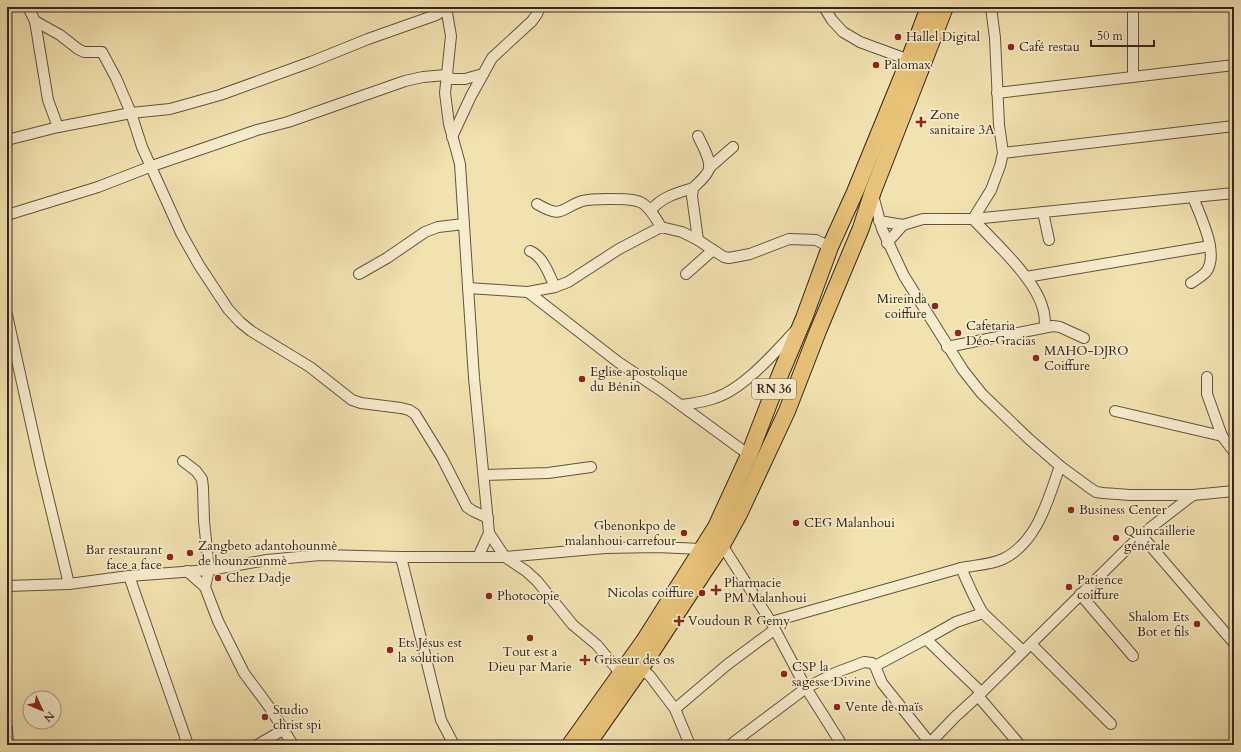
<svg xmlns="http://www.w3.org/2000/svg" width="1241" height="752" viewBox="0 0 1241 752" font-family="Cardo,serif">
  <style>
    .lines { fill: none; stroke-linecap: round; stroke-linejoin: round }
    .minor-casing { stroke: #635541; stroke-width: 12 }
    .primary-casing { stroke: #34261c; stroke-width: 18 }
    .minor { stroke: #f6edcc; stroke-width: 10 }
    .primary { stroke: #e8c278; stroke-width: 16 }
    .poi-dot { fill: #8f2418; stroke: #f6edcc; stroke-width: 1.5 }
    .labels { text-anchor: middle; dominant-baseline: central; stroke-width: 3.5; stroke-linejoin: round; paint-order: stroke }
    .shield { fill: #f6edcc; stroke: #6e6251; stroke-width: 1 }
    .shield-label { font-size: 12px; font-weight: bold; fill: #34261c }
    .poi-label { font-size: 13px; fill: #34261c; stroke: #f6edcc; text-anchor: start }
  </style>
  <rect width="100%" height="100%" fill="#f1e3b0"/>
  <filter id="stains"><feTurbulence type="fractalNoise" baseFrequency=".005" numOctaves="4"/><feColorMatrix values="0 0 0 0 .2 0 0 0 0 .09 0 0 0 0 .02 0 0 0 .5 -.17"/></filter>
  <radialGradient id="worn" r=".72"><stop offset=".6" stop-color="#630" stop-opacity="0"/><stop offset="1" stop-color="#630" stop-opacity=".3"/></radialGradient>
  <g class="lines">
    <defs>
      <g id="minor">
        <path d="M 28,7 L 35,21 L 60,35 L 78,49 L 84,52 L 102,52 L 116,78 L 131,113 L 142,147 L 181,233 L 199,265 L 228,309 L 240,322 L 251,331 L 310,367 L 352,400 L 361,403 L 401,408 L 409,410 L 415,414 L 442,458 L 467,507 L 473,511 L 488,518"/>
        <path d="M 446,7 L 451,36 L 445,93 L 449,124 L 460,164 L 474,378 L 489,533 L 478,557"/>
        <path d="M 824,7 L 832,20 L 843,32 L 860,42 L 909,60"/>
        <path d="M 991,7 L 995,38 L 999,125 L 1003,153 L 1000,166 L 991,190 L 973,219 C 994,242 1035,278 1043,309 C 1045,315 1045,321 1045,327"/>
        <path d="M 1133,7 L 1133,77"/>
        <path d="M 35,21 L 48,100 L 58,127"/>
        <path d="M 997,93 L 1234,65"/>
        <path d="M 452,137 L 471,96 L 492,58 L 532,21 L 537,14 L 540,7"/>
        <path d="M 7,140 L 58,127 L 131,113 L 170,109 L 220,95 L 311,62 L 368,39 L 436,15 L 446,9"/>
        <path d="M 1003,153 L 1234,126"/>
        <path d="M 709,168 L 733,147"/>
        <path d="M 873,195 L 882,229 L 904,276 L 963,370 L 982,394 L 1029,439 L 1060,466 L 1090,488 L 1096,492 L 1103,493 L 1130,495 L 1193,495 L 1234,491"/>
        <path d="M 537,204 C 563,219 559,209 582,201 C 590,199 601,199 609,199 C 641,199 645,199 661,227"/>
        <path d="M 651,210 C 662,197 676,193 693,188"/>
        <path d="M 1043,212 L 1049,240"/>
        <path d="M 7,215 L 98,187 L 152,166 L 257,130 L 288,122 L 405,81 L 423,77 L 446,75 L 452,79 L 465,79 L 483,74"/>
        <path d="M 879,221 L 903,225"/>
        <path d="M 698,240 L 692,196 L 693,188 C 698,183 707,176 709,169 C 711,159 702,145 698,136"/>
        <path d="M 887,243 L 903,225 L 923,219 L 973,219 L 1234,193"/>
        <path d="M 530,251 C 544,257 549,275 555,287"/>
        <path d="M 359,274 L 387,258 L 425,232 L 438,227 L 464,224"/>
        <path d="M 686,274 L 713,250"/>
        <path d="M 1026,277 L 1210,246"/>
        <path d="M 1191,283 C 1196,280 1202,276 1206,272 C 1220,254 1200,216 1193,197"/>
        <path d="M 468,288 L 528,292 L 555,287 L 568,282 L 619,249 L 661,227 L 682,232 L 698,240 L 713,250 L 724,257 L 729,258 L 750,254 L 789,239 L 816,240 L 830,247"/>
        <path d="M 528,292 L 618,362 L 660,390 L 749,455"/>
        <path d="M 7,315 L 40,464 L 69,584"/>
        <path d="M 947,347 L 1053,326 L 1060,327 L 1084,338"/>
        <path d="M 682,405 C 693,403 705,402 715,398 C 744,389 775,352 796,330"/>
        <path d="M 1115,411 L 1222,436 L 1207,394 L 1207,377"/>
        <path d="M 1222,436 L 1234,452"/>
        <path d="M 183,461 L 196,471 L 202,479 L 203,488 L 204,521 L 209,570 L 205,587"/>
        <path d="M 484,475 L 548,473 L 591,467"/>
        <path d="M 489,533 L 505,557 L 526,571 L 537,581 L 573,625 L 597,645 L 621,674"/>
        <path d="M 1141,535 L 1234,643"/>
        <path d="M 722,545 L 771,622 L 806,688 L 842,745"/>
        <path d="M 401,557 L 441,720 L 454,745"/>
        <path d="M 961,568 C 968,583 974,599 983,613"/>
        <path d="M 187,571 L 205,587 L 218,621 L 244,673 L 270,708 L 293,745"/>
        <path d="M 129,576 L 188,745"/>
        <path d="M 7,586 L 69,584 L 129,576 L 209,570 L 267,560 L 320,555 L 401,557 L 505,557 L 605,548 L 657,547 L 701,549"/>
        <path d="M 1080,594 L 1133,656"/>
        <path d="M 771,622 L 961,568 C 975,565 990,565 1003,559 C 1038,542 1048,499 1060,466"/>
        <path d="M 926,639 L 956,622 L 983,613 L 1023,651"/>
        <path d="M 1031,644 L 1111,724"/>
        <path d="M 875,666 L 926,639 L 981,692"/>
        <path d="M 641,668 L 650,676 L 675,709 L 690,745"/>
        <path d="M 978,696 L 1020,745"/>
        <path d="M 675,709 L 728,664 L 774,630"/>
        <path d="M 7,728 L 8,745"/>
        <path d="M 257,745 L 283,730"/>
        <path d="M 730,745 L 806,688 L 835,673 L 864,662 L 872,663 L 875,666 L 882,683 L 930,743"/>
        <path d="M 928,745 L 955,717 L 978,696 L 1141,535 L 1193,495"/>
      </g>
      <g id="primary">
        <path d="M 570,745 L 644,641 L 716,527 L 749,455 L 780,375 L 804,318 L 830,247 L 855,192 L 909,60 L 929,7"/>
        <path d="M 587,745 L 641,668 L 705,570 L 722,545 L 739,514 L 787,411 L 818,331 L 861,228 L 873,191 L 945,7"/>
      </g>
    </defs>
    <!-- minor casing -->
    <use href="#minor" class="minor-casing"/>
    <!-- primary casing -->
    <use href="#primary" class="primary-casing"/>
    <!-- minor -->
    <use href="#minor" class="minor"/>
    <!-- primary -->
    <use href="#primary" class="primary"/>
  </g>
  <!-- markers -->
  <g class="poi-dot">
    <circle cx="898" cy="37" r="4"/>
    <circle cx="1011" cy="47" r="4"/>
    <circle cx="876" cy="65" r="4"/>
    <path d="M919 116h4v4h4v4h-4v4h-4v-4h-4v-4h4z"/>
    <circle cx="935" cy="306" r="4"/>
    <circle cx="958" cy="333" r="4"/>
    <circle cx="1036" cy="358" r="4"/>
    <circle cx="582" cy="379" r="4"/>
    <circle cx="1071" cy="510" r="4"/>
    <circle cx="796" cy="523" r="4"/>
    <circle cx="684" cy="533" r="4"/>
    <circle cx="1116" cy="538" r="4"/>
    <circle cx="190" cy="553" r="4"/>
    <circle cx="170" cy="557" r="4"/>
    <circle cx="218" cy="578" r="4"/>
    <circle cx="1069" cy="587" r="4"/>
    <path d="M714 584h4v4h4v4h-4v4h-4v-4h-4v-4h4z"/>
    <circle cx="702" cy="593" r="4"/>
    <circle cx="489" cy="596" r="4"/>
    <path d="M677 615h4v4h4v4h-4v4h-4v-4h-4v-4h4z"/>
    <circle cx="1197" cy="624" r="4"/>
    <circle cx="530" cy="638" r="4"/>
    <circle cx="390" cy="650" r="4"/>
    <path d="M583 654h4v4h4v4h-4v4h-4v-4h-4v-4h4z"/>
    <circle cx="784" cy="674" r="4"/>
    <circle cx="837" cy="707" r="4"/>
    <circle cx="265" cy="717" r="4"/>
  </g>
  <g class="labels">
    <!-- shield labels -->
    <rect class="shield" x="752" y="379" width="44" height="20" rx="3"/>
    <g class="shield-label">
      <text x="774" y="389">RN 36</text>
    </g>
    <!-- poi labels -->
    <g class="poi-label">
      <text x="906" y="37">Hallel Digital</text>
      <text x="1019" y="47">Café restau</text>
      <text x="884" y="65">Palomax</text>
      <text x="930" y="115">Zone<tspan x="930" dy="15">sanitaire 3A</tspan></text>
      <text x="927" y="299" text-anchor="end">Mireinda<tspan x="927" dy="15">coiffure</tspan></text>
      <text x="966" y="326">Cafetaria<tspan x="966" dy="15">Déo-Gracias</tspan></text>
      <text x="1044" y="351">MAHO-DJRO<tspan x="1044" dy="15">Coiffure</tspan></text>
      <text x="590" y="372">Eglise apostolique<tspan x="590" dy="15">du Bénin</tspan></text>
      <text x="1079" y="510">Business Center</text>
      <text x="804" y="523">CEG Malanhoui</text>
      <text x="676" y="526" text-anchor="end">Gbenonkpo de<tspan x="676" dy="15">malanhoui carrefour</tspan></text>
      <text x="1124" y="531">Quincaillerie<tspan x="1124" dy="15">générale</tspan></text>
      <text x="198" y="546">Zangbeto adantohounmè<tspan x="198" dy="15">de hounzounmè</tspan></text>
      <text x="162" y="550" text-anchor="end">Bar restaurant<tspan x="162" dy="15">face a face</tspan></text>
      <text x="226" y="578">Chez Dadje</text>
      <text x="1077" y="580">Patience<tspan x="1077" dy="15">coiffure</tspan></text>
      <text x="724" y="583">Pharmacie<tspan x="724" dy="15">PM Malanhoui</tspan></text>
      <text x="694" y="593" text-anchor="end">Nicolas coiffure</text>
      <text x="497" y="596">Photocopie</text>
      <text x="1189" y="617" text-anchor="end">Shalom Ets<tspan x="1189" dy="15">Bot et fils</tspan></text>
      <text x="688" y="621">Voudoun R Gemy</text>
      <text x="398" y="643">Ets Jésus est<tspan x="398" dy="15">la solution</tspan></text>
      <text x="530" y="652" text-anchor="middle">Tout est a<tspan x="530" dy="15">Dieu par Marie</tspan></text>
      <text x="594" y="660">Grisseur des os</text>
      <text x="792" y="667">CSP la<tspan x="792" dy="15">sagesse Divine</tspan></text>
      <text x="845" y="707">Vente de maïs</text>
      <text x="273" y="710">Studio<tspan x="273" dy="15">christ spi</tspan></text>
    </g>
  </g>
  <!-- margin -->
  <rect width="1241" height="752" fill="none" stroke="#f1e3b0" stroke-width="24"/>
  <rect x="8" y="8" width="1225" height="736" fill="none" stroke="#34261c" stroke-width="2"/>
  <rect x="12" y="12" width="1217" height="728" fill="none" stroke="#34261c"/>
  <!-- north arrow -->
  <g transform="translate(42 710) rotate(134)"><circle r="19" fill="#f6edcc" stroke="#a89d86"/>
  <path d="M0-3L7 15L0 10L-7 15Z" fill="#8f2418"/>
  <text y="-6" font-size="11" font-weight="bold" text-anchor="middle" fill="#34261c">N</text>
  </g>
  <!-- scale -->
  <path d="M1091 40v6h63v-6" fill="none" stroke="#34261c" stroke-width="2"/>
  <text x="1097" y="40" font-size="12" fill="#34261c" stroke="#f6edcc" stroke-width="3" paint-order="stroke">50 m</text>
  <rect width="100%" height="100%" filter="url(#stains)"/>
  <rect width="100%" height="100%" fill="url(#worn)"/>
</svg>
